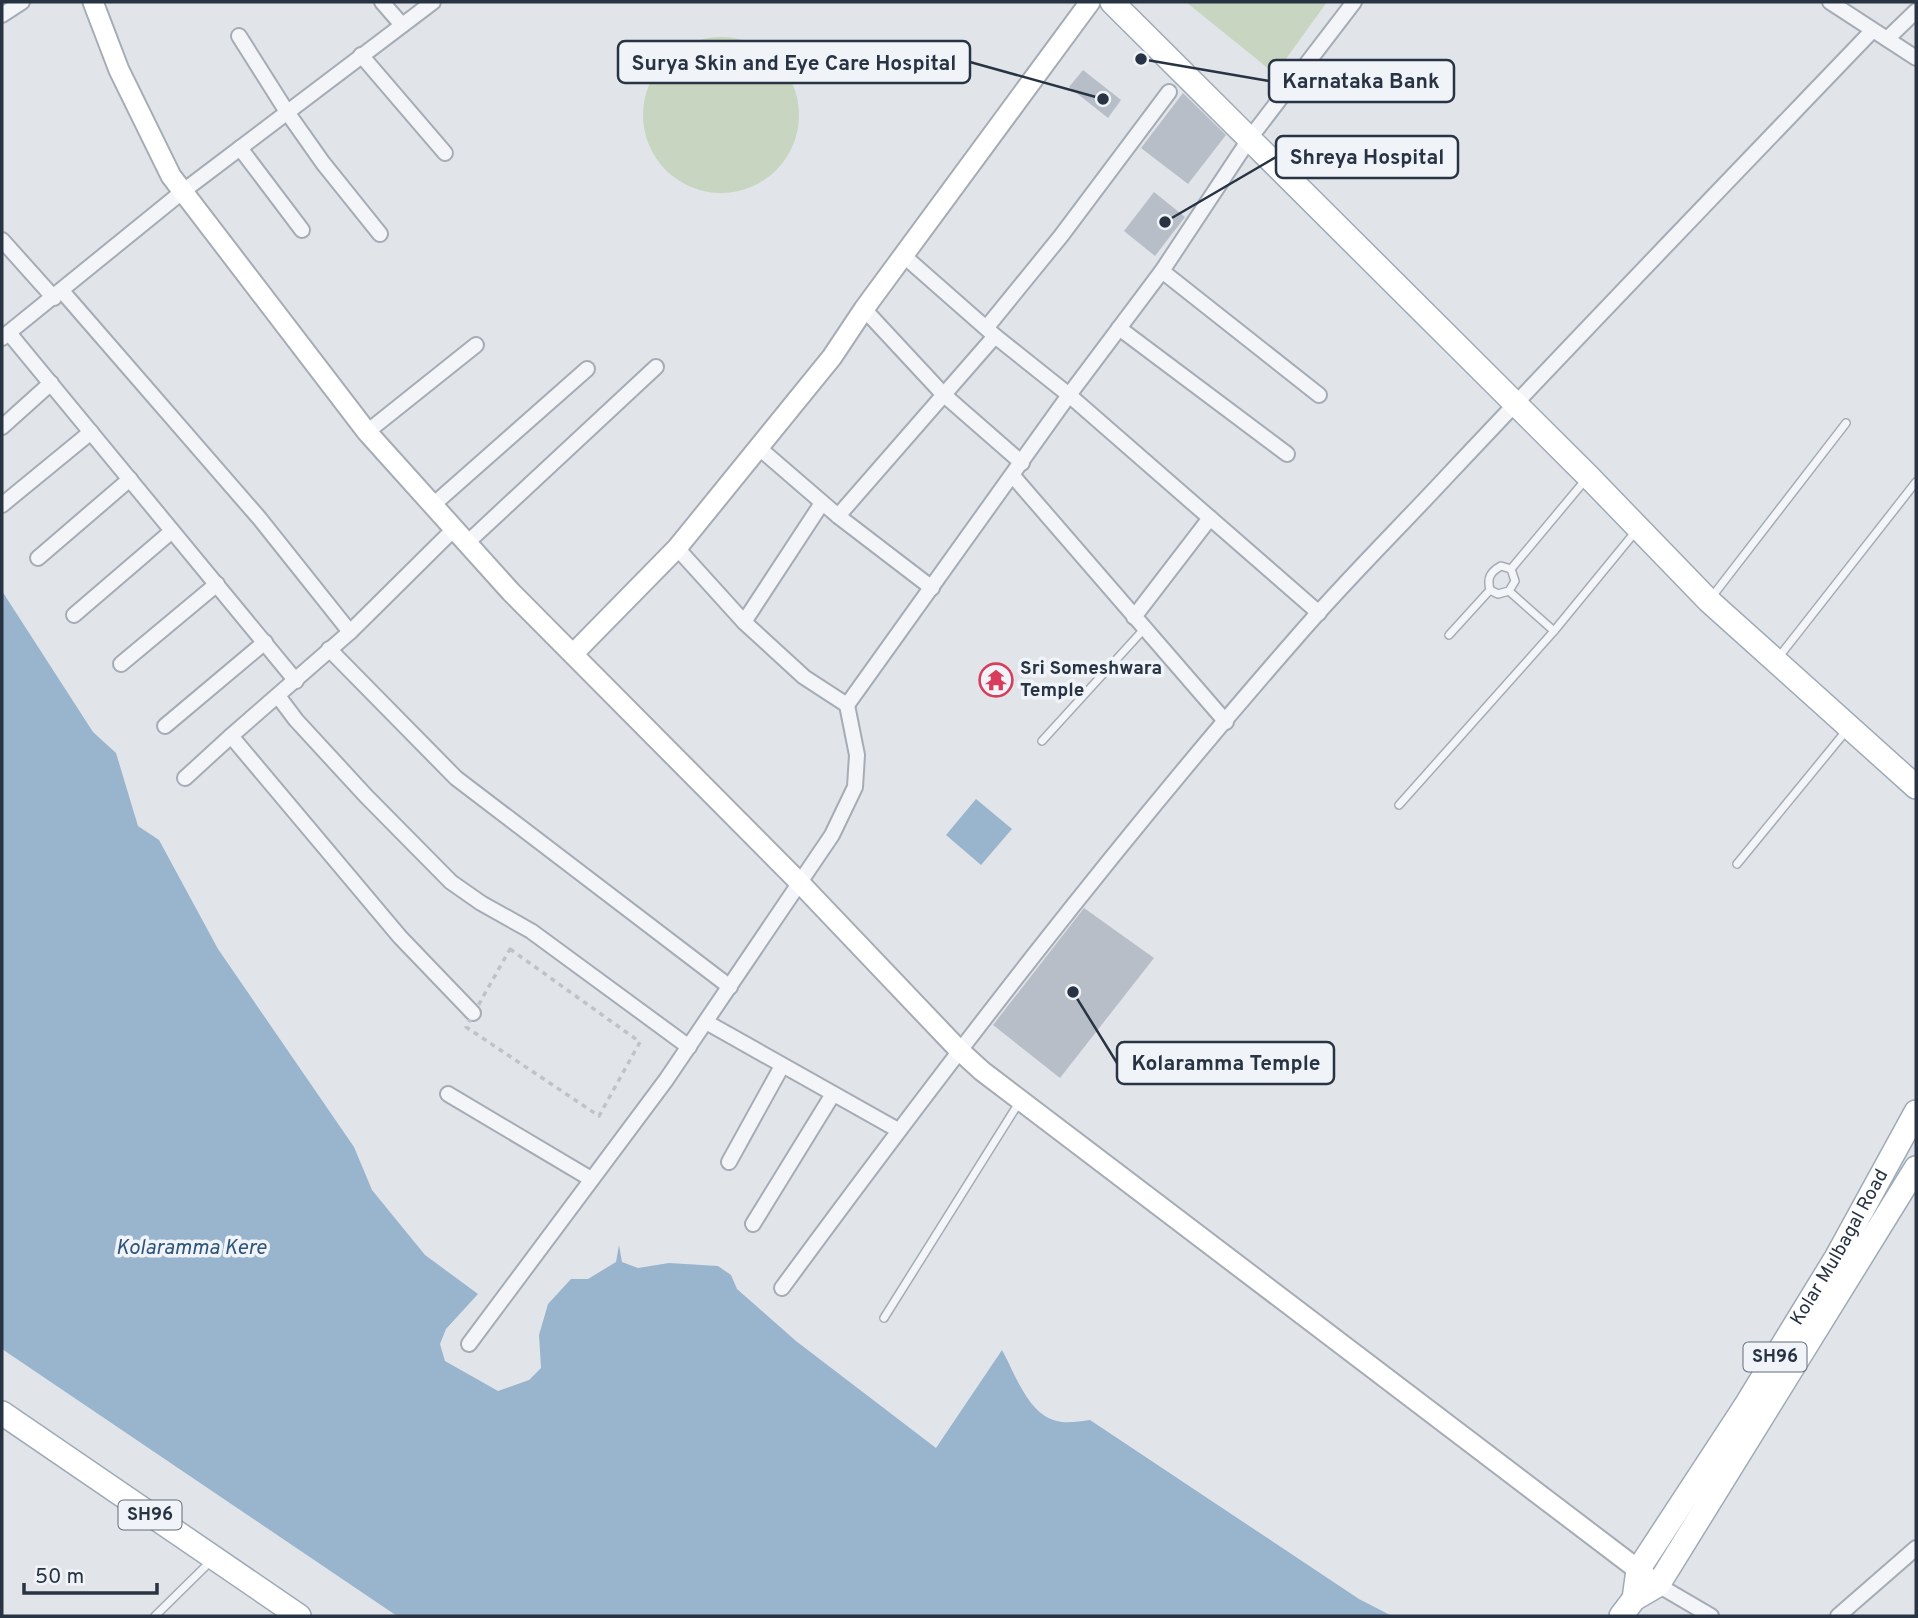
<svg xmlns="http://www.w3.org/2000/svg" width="1918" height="1618" viewBox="0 0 1918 1618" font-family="Overpass,sans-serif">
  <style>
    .green { fill: #c7d5c1 }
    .water { fill: #99b4cd }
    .building { fill: #b7bec8 }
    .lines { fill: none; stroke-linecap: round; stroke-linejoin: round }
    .lane-casing { stroke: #a6acb5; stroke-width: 10 }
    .street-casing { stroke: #a6acb5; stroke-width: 18 }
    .secondary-casing { stroke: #a6acb5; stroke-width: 23 }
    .primary-casing { stroke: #9faab7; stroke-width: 26 }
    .path { stroke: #bfc3c9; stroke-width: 3.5; stroke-dasharray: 5 5; stroke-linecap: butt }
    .lane { stroke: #f4f5f8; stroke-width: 7 }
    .street { stroke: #f4f5f8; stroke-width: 14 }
    .secondary { stroke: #fff; stroke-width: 19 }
    .primary { stroke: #fff; stroke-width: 23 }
    .labels { text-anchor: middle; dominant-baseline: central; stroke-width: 7; stroke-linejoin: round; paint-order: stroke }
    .shield { fill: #f0f4f8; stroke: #646d79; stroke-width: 2 }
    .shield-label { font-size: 18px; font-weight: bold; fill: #283343 }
    .poi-label { font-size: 19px; font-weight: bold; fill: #283343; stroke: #f0f4f8; text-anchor: start }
    .street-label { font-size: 19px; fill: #283343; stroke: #f0f4f8 }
    .water-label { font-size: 21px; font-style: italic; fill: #2f547a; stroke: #f0f4f8 }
    .leader { fill: none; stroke: #283343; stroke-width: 2.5 }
    .callout-dot { fill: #283343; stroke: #f0f4f8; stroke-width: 2.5 }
    .callout { fill: #f0f4f8; stroke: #283343; stroke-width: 2.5 }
    .callout-label { font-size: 21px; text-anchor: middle; font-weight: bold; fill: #283343 }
  </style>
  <rect width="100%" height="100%" fill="#e1e5ea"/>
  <!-- green -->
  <g class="green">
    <path d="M 1186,2 L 1327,2 L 1275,74 Z"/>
    <circle cx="721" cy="115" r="78"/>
  </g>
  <!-- water -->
  <g class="water">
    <path d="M 2,591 L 93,732 L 116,753 L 138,826 L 159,840 L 218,949 L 354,1147 L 372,1190 L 425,1255 L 478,1294 L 446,1329 L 440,1344 L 445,1361 L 498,1391 L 529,1380 L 541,1368 L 539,1335 L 548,1304 L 571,1279 L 588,1279 L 616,1262 L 619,1245 L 622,1262 L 638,1268 L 669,1263 L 718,1266 L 731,1275 L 737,1289 L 796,1341 L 936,1448 L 1002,1350 C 1015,1373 1028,1415 1057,1421 C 1067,1424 1080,1421 1090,1420 L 1359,1599 L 1392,1616 L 397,1616 L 2,1349 Z"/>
    <path d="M 976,799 L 1012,829 L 981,865 L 946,835 Z"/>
  </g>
  <!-- building -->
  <g class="building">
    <path d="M 1083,70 L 1121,100 L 1108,118 L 1069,87 Z"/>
    <path d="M 1183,93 L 1226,135 L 1188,184 L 1141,148 Z"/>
    <path d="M 1154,192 L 1185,217 L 1155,256 L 1124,231 Z"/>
    <path d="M 1084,908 L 1154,958 L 1060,1078 L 993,1025 Z"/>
  </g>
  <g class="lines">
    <defs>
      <g id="lane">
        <path d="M 1501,566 L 1511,569 L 1515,581 L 1509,591 L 1498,594 L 1490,590 C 1487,578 1490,572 1501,566 Z"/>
        <path d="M 1511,569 L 1587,478"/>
        <path d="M 1509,591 L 1554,631"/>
        <path d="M 1711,598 L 1846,423"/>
        <path d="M 1449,635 L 1490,590"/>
        <path d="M 1778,658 L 1916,482"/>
        <path d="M 1042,741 L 1145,628"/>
        <path d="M 1399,805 L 1554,631 L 1636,531"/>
        <path d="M 1737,864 L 1846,731"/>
        <path d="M 884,1318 L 1020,1101"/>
        <path d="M 155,1616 L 211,1561"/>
      </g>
      <g id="street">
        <path d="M 382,2 L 402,25"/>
        <path d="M 1830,2 L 1916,58"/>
        <path d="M 2,15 L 22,2"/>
        <path d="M 239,36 L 287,112 L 323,163 L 380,234"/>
        <path d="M 1887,39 L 1916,11"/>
        <path d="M 361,55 L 445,153"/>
        <path d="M 240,148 L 302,230"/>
        <path d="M 2,240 L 54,298"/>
        <path d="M 904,256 L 995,336 L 1069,395 L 1319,613"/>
        <path d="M 1162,271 L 1319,395"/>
        <path d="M 62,291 L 260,519 L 350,632"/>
        <path d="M 864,309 L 943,394 L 1022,463"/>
        <path d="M 987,327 L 1061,236 L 1169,92"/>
        <path d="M 1119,328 L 1287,454"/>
        <path d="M 9,333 L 296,681"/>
        <path d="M 2,338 L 182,192 L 433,2"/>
        <path d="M 2,427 L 51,383"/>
        <path d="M 367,432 L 476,345"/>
        <path d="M 758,447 L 838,516 L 932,588"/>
        <path d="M 1013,476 L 1226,722"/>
        <path d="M 2,505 L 91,432"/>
        <path d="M 433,505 L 587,369"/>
        <path d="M 838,516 L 995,336"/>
        <path d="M 468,542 L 656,367"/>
        <path d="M 677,548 L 744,622 L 804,677 L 847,705 L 1069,395 L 1162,271 L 1250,138 L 1354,2"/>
        <path d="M 38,558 L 130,479"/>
        <path d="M 74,615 L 172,531"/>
        <path d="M 1134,617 L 1210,518"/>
        <path d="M 744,622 L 822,503"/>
        <path d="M 329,649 L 456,778 L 730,987"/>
        <path d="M 121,664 L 217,584"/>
        <path d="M 278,696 L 296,720 L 366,796 L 451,882 L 481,903 L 531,931 L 689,1047"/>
        <path d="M 165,726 L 265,642"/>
        <path d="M 231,736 L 400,937 L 473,1013"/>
        <path d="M 185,778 L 231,736 L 350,632 L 454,529"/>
        <path d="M 706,1022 L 898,1130"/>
        <path d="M 448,1094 L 591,1179"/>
        <path d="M 729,1162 L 782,1066"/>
        <path d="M 753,1224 L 833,1094"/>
        <path d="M 782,1288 C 946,1065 1114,846 1296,638 C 1345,581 1399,528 1450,473 C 1590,324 1731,178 1872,31"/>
        <path d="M 469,1344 L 666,1080 L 832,835 L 855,787 L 857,755 L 847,705"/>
        <path d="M 1658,1585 L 1711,1616"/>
        <path d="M 1838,1616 L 1916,1548"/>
      </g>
      <g id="secondary">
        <path d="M 93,2 L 119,70 L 171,176 L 367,432 L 511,592 L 799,882 L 959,1050 L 982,1071 L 1649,1578"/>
        <path d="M 573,654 L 677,548 L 832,357 L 864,309 L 1090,2"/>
      </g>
      <g id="primary">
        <path d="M 1112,2 L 1588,476 L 1709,601 L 1916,787"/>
        <path d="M 2,1413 L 299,1616"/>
        <path id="s1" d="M 1634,1599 L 1638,1570 L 1746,1405 L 1836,1258 L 1916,1112"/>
        <path d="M 1621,1616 L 1634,1599 L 1658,1585 L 1916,1168"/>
      </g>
    </defs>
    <!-- lane casing -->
    <use href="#lane" class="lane-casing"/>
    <!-- street casing -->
    <use href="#street" class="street-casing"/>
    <!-- secondary casing -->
    <use href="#secondary" class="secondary-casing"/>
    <!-- primary casing -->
    <use href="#primary" class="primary-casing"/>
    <!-- path -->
    <path class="path" d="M 510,949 L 640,1042 L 599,1116 L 466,1027 Z"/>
    <!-- lane -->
    <use href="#lane" class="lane"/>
    <!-- street -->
    <use href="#street" class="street"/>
    <!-- secondary -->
    <use href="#secondary" class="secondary"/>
    <!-- primary -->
    <use href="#primary" class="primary"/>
  </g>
  <!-- icons -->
  <defs>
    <symbol id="temple-ring" viewBox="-11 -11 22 22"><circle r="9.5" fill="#f0f4f8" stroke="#d73e5b" stroke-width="1.5"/><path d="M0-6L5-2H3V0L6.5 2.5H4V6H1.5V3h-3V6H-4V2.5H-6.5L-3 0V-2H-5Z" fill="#d73e5b"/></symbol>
  </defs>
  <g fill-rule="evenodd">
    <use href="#temple-ring" x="977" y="661" width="38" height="38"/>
  </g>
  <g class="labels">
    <!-- shield labels -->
    <g class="shield">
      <rect x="1743.5" y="1342.5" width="63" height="29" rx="5"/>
      <rect x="118.5" y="1500.5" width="63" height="29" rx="5"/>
    </g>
    <g class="shield-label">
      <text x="1775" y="1357">SH96</text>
      <text x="150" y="1515">SH96</text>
    </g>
    <!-- poi labels -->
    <g class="poi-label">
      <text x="1020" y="669">Sri Someshwara<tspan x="1020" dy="22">Temple</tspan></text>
    </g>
    <!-- street labels -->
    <g class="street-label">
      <text stroke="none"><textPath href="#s1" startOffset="410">Kolar Mulbagal Road</textPath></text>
    </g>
    <!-- water labels -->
    <g class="water-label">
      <text x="191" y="1248">Kolaramma Kere</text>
    </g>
  </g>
  <!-- callouts -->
  <path class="leader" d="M1103 99L970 62M1141 59L1269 81M1165 222L1276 157M1073 992L1117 1063"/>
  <g class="callout-dot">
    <circle cx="1103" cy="99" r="7"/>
    <circle cx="1141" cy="59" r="7"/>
    <circle cx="1165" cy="222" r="7"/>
    <circle cx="1073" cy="992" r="7"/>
  </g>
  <g class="callout">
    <rect x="618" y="41" width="352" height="42" rx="7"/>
    <rect x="1269" y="60" width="185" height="42" rx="7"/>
    <rect x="1276" y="136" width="182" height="42" rx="7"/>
    <rect x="1117" y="1042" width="217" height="42" rx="7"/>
  </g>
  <g class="callout-label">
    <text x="794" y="70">Surya Skin and Eye Care Hospital</text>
    <text x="1361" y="88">Karnataka Bank</text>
    <text x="1367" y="164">Shreya Hospital</text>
    <text x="1226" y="1070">Kolaramma Temple</text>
  </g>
  <!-- border -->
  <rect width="1918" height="1618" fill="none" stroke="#283343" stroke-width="7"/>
  <!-- scale -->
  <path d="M24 1583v10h133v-10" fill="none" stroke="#283343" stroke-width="3.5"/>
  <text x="35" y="1583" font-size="21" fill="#283343" stroke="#f0f4f8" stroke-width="5" paint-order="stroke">50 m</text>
</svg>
